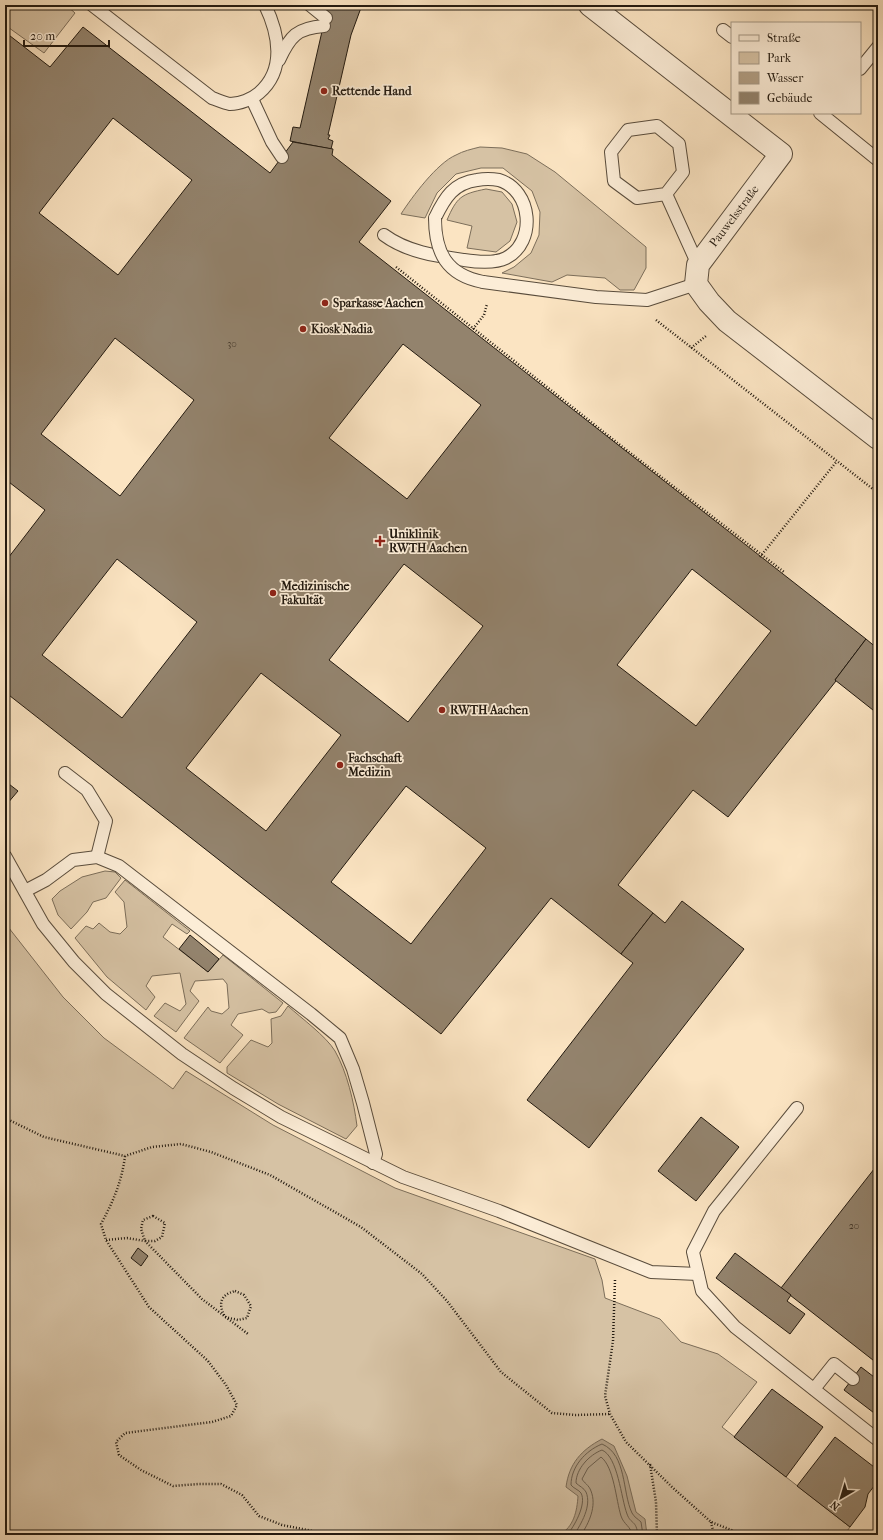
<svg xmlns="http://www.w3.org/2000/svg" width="883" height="1540" viewBox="0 0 883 1540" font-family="'IM FELL French Canon',serif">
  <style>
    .green { fill: #d6c2a4; stroke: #7c6e5a }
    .water { fill: #b29f85; stroke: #796a56 }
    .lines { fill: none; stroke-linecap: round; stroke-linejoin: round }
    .shore { stroke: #6a5c4a; stroke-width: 1 }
    .building { fill: #93836d; stroke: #231a10; fill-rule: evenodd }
    .lane-casing { stroke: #594c3c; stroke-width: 14 }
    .street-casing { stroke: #594c3c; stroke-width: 24 }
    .path { stroke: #231a10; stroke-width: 2.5; stroke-dasharray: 1 2; stroke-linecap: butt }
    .lane { stroke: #fcedd7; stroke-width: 12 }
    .street { stroke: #fcedd7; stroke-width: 22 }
    .lane-bridge-casing { stroke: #594c3c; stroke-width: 14; stroke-linecap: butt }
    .lane-bridge { stroke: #fcedd7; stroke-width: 12 }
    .poi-dot { fill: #8f2418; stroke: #fcedd7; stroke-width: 1.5 }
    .labels { text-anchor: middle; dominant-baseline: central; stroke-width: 3.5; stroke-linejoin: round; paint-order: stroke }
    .number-label { font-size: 10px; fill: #3f3427 }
    .poi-label { font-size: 12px; font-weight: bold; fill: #231a10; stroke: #fcedd7; text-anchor: start }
    .street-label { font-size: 12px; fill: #231a10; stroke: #fcedd7 }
  </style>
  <rect width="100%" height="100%" fill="#fbe4c2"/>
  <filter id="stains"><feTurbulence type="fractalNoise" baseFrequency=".005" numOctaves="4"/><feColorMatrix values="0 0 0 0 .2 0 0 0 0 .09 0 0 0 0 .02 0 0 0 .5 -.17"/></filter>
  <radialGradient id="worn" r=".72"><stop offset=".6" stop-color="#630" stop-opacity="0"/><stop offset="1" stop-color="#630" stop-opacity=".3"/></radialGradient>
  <!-- green -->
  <g class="green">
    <path d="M 5,5 L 66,5 L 75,13 L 44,53 L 5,25 Z"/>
    <path d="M 480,147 L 502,148 L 527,154 L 555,172 L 646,247 L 646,268 L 634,290 L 620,290 L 605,278 L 567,275 L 552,282 L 502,273 L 514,267 L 531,253 L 539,235 L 540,212 L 532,191 L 503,168 L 481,168 L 456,174 L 437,193 L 425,218 L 401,214 C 412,197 437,163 456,155 C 463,151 472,149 480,147 Z"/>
    <path d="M 486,189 L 502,192 L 512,204 L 517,222 L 510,241 L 496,252 L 467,248 L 472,226 L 447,220 C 457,197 461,194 486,189 Z"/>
    <path d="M 105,871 L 115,872 L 121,878 L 106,898 L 93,902 L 87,912 L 71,929 L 58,915 L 52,899 L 60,891 L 82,877 Z"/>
    <path d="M 125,880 L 190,931 L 187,934 L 172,924 L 163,937 L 208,972 L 223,955 L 283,1003 L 276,1012 L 269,1013 L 262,1009 L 238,1014 L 231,1025 L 243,1035 L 220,1063 L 184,1038 L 208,1007 L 211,1011 L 222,1014 L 229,1008 L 227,984 L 223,979 L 195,981 L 190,991 L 199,1001 L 176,1032 L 154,1016 L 165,1003 L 180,1011 L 186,1004 L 180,973 L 152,976 L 146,986 L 155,997 L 146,1010 L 107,977 L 75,938 L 86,926 L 93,929 L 99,923 L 110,932 L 120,934 L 127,927 L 124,902 L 115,892 Z"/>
    <path d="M 5,923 L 63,997 L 104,1038 L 173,1089 L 186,1071 L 273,1125 L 395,1188 L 595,1259 L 602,1280 L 605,1298 L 660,1319 L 681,1342 L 718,1354 L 757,1382 L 722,1427 L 850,1527 L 844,1535 L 5,1535 Z"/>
    <path d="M 288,1006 C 301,1018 326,1036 335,1051 C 347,1072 354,1102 357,1126 L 346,1139 L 278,1104 L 227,1073 L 227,1067 L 251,1040 L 268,1047 L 272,1043 L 271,1019 L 281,1016 Z"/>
  </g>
  <!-- water -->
  <path class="water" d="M 602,1439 L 614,1446 L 627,1476 L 636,1512 L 645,1519 L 647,1535 L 559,1535 C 574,1527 577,1511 578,1496 L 566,1487 C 569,1464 581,1450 602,1439 Z"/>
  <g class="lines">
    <!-- shore -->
    <g class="shore">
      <path d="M 567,1535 C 574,1527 587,1504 581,1493 C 579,1490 573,1488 571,1485 C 571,1467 585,1451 602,1444 C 627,1455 622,1492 632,1513 C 634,1517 638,1519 641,1522 L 643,1535"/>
      <path d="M 574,1535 C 581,1524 592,1506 586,1492 C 584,1488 579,1486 576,1483 C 576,1469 589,1455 602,1450 C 618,1457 621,1498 627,1514 C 631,1525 636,1519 638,1535"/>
      <path d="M 581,1535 C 589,1523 597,1506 591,1491 C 589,1485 584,1483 582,1479 L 588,1468 L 601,1457 C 614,1467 616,1500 621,1516 C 624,1525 631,1526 632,1535"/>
    </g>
  </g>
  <!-- building -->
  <g class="building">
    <path d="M 328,5 L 362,5 L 351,35 L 328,135 L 330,135 L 328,139 L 333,141 L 331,149 L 290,141 L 293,127 L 300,128 Z"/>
    <path d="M 83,27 L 270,173 L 293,142 L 333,149 L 332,155 L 391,201 L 359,242 L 866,639 L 835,680 L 836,681 L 728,817 L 693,790 L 618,885 L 653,913 L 621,954 L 551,898 L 441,1034 L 5,692 L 5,562 L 45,510 L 5,479 L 5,32 L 50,67 ZM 113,118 L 192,180 L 118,275 L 39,213 ZM 115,338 L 194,400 L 120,496 L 41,434 ZM 403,344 L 481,405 L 407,499 L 329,438 ZM 117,559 L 197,622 L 122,718 L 42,655 ZM 404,564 L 483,626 L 408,722 L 329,660 ZM 692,569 L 771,631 L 696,726 L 617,665 ZM 261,673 L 341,735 L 266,831 L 186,768 ZM 406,786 L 486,848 L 411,944 L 331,882 Z"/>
    <path d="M 866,639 L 878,649 L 878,714 L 835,680 Z"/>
    <path d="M 5,781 L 18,791 L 7,804 L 5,803 Z"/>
    <path d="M 682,901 L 744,949 L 589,1148 L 527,1100 L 633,963 L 621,954 L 653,913 L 665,923 Z"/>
    <path d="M 190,935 L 219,959 L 208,972 L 179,949 Z"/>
    <path d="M 701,1117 L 739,1147 L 696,1201 L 658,1171 Z"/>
    <path d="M 878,1164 L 878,1364 L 781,1288 Z"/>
    <path d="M 138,1248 L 148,1256 L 141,1266 L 131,1258 Z"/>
    <path d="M 735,1253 L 791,1295 L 787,1301 L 805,1314 L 790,1334 L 716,1278 Z"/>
    <path d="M 861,1367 L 878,1380 L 878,1416 L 844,1390 Z"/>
    <path d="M 772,1389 L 823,1427 L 786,1477 L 734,1437 Z"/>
    <path d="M 835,1437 L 878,1470 L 878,1481 L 868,1494 L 865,1507 L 850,1527 L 797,1486 Z"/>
  </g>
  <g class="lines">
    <defs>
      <g id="lane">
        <path d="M 92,5 L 212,98 C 218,100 224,103 230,104 C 240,104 252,99 259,93 C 286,70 279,34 265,5"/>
        <path d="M 310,5 L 326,18"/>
        <path d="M 723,30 L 732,37"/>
        <path d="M 279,60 C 290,36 297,28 324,26"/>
        <path d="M 860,69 L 878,47"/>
        <path d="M 252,99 L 272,142 L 282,157"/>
        <path d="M 820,113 L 878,160"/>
        <path d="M 666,194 L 683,172 L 679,144 L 657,126 L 628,130 L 611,152 L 614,181 L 637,198 L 666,194 L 698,265"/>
        <path d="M 384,235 C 407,252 436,256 464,260 C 477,262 494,264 506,258 C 537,242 532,190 499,180 C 493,179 483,179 477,180 C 454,183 445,197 435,218"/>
        <path d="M 483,282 L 596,297 L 647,300 L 696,284"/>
        <path d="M 65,773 L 87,790 L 106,821 L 97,857"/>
        <path d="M 5,856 L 43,924 L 74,962 L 106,994 L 182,1054 L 233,1088 L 281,1117 L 403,1177 L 499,1211 L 651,1272 L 698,1274"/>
        <path d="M 25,891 L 46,880 L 73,860 L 97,857 L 119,866 L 311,1014 L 340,1038 L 353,1069 L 363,1103 L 376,1154 L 373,1163"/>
        <path d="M 797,1108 L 714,1211 L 693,1252 L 702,1291 L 735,1327 L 878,1440"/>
        <path d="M 814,1389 L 834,1364 L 853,1379"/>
      </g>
      <path id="street" d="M 590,5 L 781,154 L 698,265 L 696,284 L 709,302 L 727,321 L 878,438"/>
    </defs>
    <!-- lane casing -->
    <use href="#lane" class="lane-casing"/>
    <!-- street casing -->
    <use href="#street" class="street-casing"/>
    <!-- path -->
    <g class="path">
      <path d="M 396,267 L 620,445 L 784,572"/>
      <path d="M 656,320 L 878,493"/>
      <path d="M 473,329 L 484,315 L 487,304"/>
      <path d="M 691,348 L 706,336"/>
      <path d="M 760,557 L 837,461"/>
      <path d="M 5,1118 L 44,1137 L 125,1156 L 152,1147 L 181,1144 L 211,1152 L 270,1175 L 361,1227 L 422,1274 L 447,1301 L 501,1372 L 552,1413 L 576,1415 L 610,1414"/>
      <path d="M 125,1156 C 122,1181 113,1202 101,1224 L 106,1240 L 149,1307 L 208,1361 L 226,1385 L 237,1405 L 231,1416 L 212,1422 L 125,1433 L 116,1442 L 119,1455 L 141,1470 L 173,1486 L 199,1484 L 221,1484 L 242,1495 L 259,1516 L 282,1525 L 333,1535"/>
      <path d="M 153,1216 L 165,1223 L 162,1237 L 155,1241 L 145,1241 L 141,1229 L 143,1220 Z"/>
      <path d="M 106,1240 L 127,1238 L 145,1241 L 202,1299 L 248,1334"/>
      <path d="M 615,1280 L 613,1341 L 605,1396 L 610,1414 L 626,1442 L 672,1487 L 711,1522 L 744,1535"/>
      <path d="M 235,1291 L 244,1295 L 251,1306 L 247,1318 L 238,1320 L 225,1317 C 218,1304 220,1295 235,1291 Z"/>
      <path d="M 650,1464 L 656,1502 L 657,1535"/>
      <path d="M 711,1522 L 714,1535"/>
    </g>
    <!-- lane -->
    <use href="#lane" class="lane"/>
    <!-- street -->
    <use href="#street" class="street"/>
    <defs>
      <path id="lane-bridge" d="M 435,218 C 435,253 447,275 483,282"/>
    </defs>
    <!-- lane-bridge casing -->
    <use href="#lane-bridge" class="lane-bridge-casing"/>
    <!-- lane-bridge -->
    <use href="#lane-bridge" class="lane-bridge"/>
  </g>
  <!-- markers -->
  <g class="poi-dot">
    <circle cx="324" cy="91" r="4"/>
    <circle cx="325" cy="303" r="4"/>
    <circle cx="303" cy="329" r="4"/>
    <path d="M378 535h4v4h4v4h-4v4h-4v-4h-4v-4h4z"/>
    <circle cx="273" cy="593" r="4"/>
    <circle cx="442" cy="710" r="4"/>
    <circle cx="340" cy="765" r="4"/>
  </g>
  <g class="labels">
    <!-- number labels -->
    <g class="number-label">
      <text x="232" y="344">30</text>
      <text x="854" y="1226">20</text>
    </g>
    <!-- poi labels -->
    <g class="poi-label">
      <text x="332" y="91">Rettende Hand</text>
      <text x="333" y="303">Sparkasse Aachen</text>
      <text x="311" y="329">Kiosk Nadia</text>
      <text x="389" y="534">Uniklinik<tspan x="389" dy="14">RWTH Aachen</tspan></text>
      <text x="281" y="586">Medizinische<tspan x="281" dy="14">Fakultät</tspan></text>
      <text x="450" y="710">RWTH Aachen</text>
      <text x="348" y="758">Fachschaft<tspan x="348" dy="14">Medizin</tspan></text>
    </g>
    <!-- street labels -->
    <g class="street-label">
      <text transform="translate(734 216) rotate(-53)">Pauwelsstraße</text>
    </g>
  </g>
  <!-- margin -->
  <rect width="883" height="1540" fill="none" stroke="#fbe4c2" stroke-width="20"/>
  <rect x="6" y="6" width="871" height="1528" fill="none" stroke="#231a10" stroke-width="2"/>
  <rect x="10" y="10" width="863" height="1520" fill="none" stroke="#231a10"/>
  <!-- legend -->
  <rect x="731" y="22" width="130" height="92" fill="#fcedd7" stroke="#a59987"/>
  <rect x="739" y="35" width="20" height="6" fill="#fcedd7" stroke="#a59987"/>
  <text x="767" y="42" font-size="12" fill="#231a10">Straße</text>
  <rect x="739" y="52" width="20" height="12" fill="#d6c2a4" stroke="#a59987"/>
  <text x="767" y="62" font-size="12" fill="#231a10">Park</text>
  <rect x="739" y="72" width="20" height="12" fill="#b29f85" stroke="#a59987"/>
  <text x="767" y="82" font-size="12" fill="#231a10">Wasser</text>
  <rect x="739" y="92" width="20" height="12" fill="#93836d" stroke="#a59987"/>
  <text x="767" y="102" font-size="12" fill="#231a10">Gebäude</text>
  <!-- north arrow -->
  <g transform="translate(841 1498) rotate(218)" stroke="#fcedd7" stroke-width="3" paint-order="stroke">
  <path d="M0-3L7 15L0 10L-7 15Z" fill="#231a10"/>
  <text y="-6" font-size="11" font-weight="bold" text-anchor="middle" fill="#231a10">N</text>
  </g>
  <!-- scale -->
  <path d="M24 40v6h85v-6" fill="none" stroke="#231a10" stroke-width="2"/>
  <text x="30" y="40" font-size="12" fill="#231a10" stroke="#fcedd7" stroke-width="3" paint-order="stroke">20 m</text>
  <rect width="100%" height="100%" filter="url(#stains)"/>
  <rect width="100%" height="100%" fill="url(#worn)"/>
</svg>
